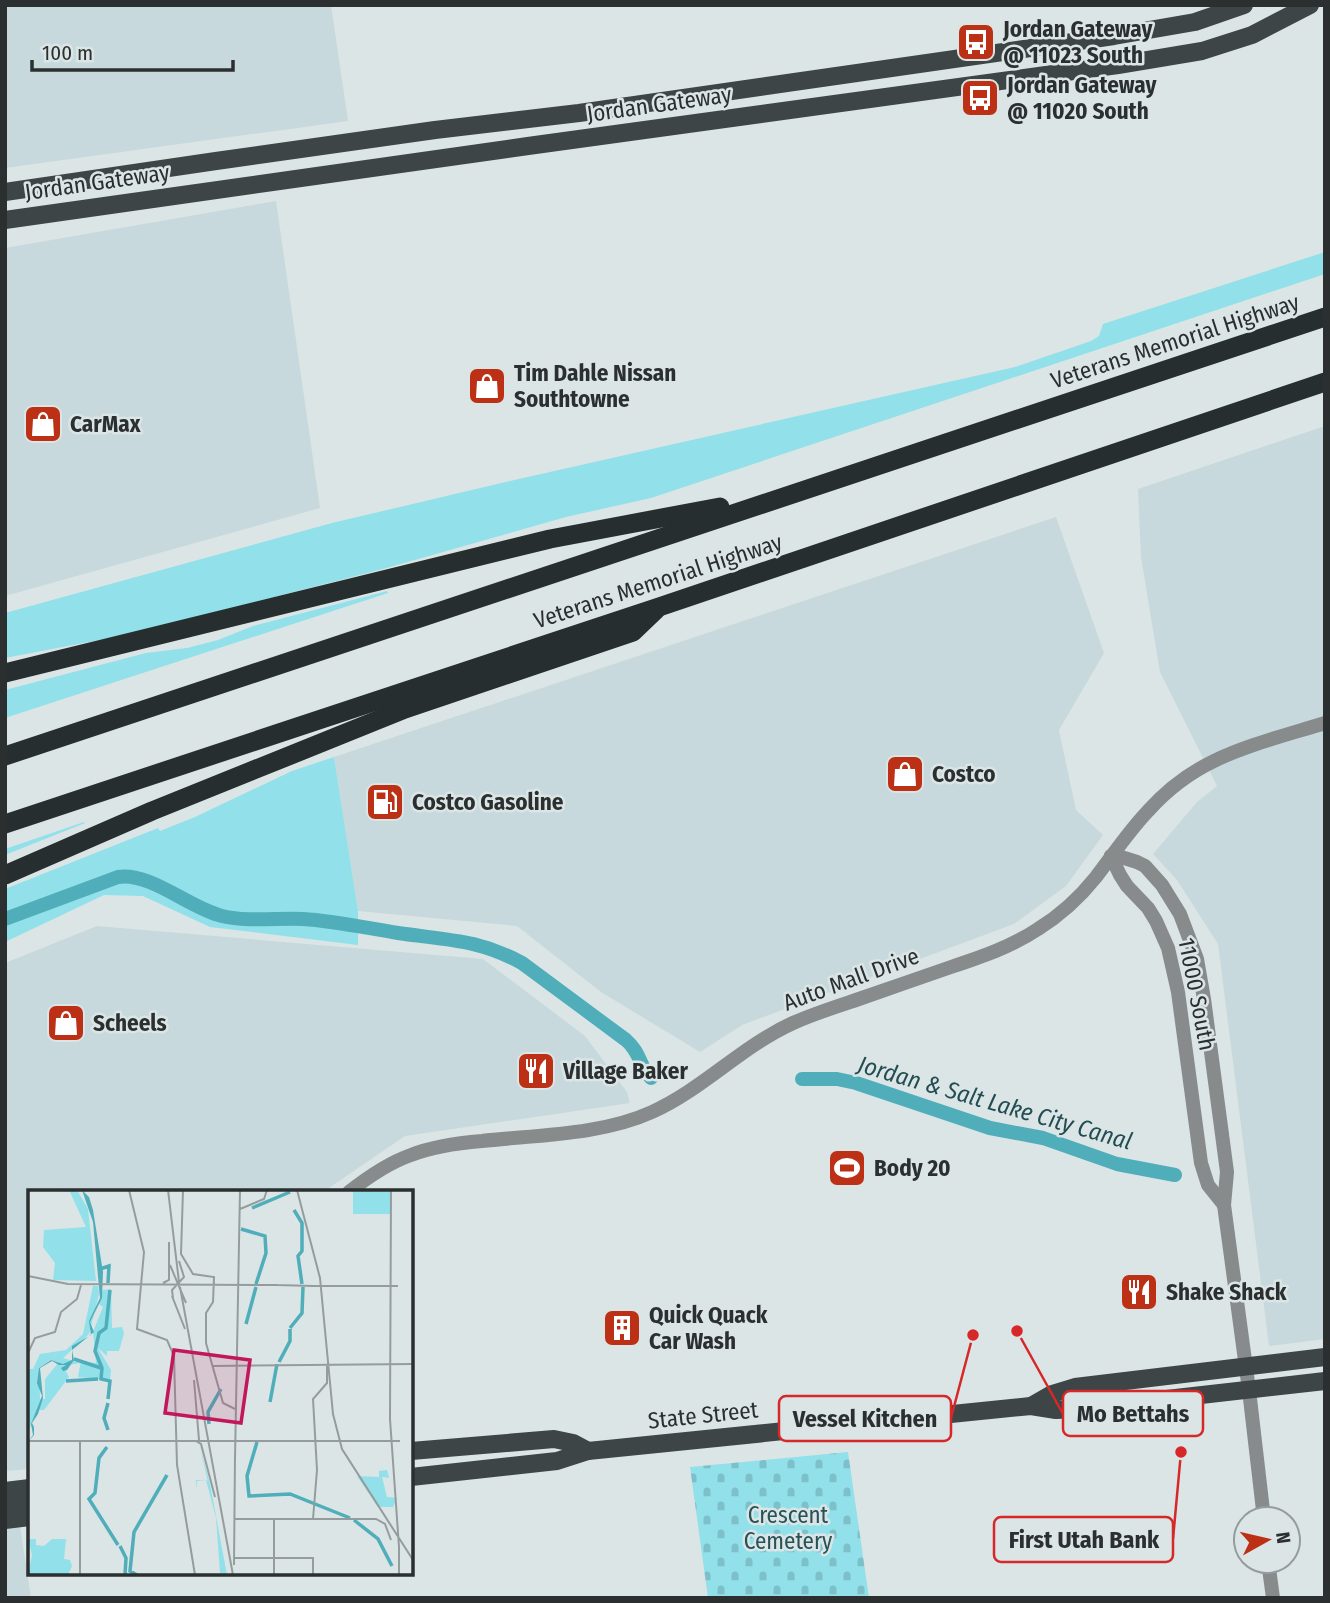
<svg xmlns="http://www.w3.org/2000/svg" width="1330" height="1603" viewBox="0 0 1330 1603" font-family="'Fira Sans Condensed',sans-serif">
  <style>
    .built { fill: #c7d9dc }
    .green { fill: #91e0ea }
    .cemetery { fill: url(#cemetery-stones) }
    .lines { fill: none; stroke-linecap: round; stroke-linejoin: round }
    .canal { stroke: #4faeb9; stroke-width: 14 }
    .minor { stroke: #878b8c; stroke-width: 14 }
    .major { stroke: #3e4546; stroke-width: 18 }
    .highway { stroke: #262e2f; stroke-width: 19 }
    .labels { text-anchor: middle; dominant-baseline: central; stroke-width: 5; stroke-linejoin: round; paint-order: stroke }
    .poi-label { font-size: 23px; font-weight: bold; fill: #2b2f2f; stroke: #dbe5e6; text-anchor: start }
    .street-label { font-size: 23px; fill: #2b2f2f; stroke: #dbe5e6 }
    .park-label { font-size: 23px; fill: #275257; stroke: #dbe5e6 }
    .water-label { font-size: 24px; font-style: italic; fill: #224d52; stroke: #dbe5e6 }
    .inset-river { fill: none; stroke: #4faeb9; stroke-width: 3.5 }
    .inset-road { fill: none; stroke: #959c9d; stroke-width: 2 }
    .view { fill: #c2185b; fill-opacity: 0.15; stroke: #c2185b; stroke-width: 3.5 }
    .inset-edge { fill: none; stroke: #2b2f2f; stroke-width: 3.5 }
    .leader { fill: none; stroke: #d62828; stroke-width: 2.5 }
    .callout-dot { fill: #d62828; stroke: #dbe5e6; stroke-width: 2.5 }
    .callout { fill: #dbe5e6; stroke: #d62828; stroke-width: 2.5 }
    .callout-label { font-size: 24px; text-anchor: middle; font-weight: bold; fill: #2b2f2f }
  </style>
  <defs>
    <pattern id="cemetery-stones" width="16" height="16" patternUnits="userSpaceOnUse" patternTransform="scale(1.75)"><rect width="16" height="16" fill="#91e0ea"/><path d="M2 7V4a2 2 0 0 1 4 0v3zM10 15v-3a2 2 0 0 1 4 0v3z" fill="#7dc0c9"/></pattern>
  </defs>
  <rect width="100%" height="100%" fill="#dbe5e6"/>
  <!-- built -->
  <g class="built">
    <path d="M 5,5 L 331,5 L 348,121 L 5,168 Z"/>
    <path d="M 276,201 L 320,508 L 5,596 L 5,248 Z"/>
    <path d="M 1325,426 L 1325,1339 L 1269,1346 L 1218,944 L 1177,880 L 1153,854 L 1197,802 L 1217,786 L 1160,672 L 1141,557 L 1138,489 Z"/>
    <path d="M 1056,517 L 1104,653 L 1059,730 L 1076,810 L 1103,835 L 1066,886 L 1014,924 L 742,1025 L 700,1052 L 601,992 L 517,926 L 358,911 L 334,757 Z"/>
    <path d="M 97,926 L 483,959 L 585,1036 L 627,1092 L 630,1103 L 405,1136 L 323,1192 L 30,1192 L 30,1469 L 5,1471 L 5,963 Z"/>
    <path d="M 20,1526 L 31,1598 L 5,1598 L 5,1529 Z"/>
  </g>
  <!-- green -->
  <g class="green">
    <path d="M 1325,252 L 1325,274 L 651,498 L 566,517 L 383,569 L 131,634 L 5,658 L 5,613 L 332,523 L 510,481 L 1015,367 L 1091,341 L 1099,336 L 1103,324 Z"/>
    <path d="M 387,591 L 388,593 L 5,718 L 5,690 L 146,653 L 187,648 L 218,640 L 253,626 Z"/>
    <path d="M 334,757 L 358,911 L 358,945 L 210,927 L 143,896 L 104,895 L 5,942 L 5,889 L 158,828 L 160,831 L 195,817 L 292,771 Z"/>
    <path d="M 84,822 L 85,823 L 5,855 L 5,849 Z"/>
  </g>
  <!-- cemetery -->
  <path class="cemetery" d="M 848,1452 L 869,1598 L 708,1598 L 690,1467 Z"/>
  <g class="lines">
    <!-- canal -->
    <g class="canal">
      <path d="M 5,919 L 118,877 C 151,872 189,908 222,916 C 248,922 276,918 303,919 C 335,921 366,928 398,933 C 446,940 478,939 522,963 L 626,1040 C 641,1053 639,1066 651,1078"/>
      <path d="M 802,1079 L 837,1079 L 856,1083 L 990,1128 L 1043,1138 L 1117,1164 L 1175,1175"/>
    </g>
    <!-- minor -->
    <g class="minor">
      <path d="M 1111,856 L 1121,857 L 1137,862 L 1145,866 L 1162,885 L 1180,914 L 1197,959 L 1204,999 L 1227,1172 L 1224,1205 L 1249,1390 L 1264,1519"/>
      <path d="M 1111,856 L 1120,875 L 1127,886 L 1148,908 L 1156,921 L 1168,948 L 1178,992 L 1201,1163 L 1208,1185 L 1224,1205"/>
      <path d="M 349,1192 C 368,1177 388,1163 411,1155 C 434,1146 458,1143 482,1141 C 536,1135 602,1135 652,1112 C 703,1089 742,1046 793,1023 C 813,1014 835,1007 856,1000 C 888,989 919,978 951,967 C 981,957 1011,947 1038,929 C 1059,916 1080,897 1096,877 C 1113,855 1128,832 1148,811 C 1166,791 1189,773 1214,761 C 1246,745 1290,734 1325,723"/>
      <path d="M 1268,1561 L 1273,1598"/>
    </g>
    <!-- major -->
    <g class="major">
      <path d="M 5,192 L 216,161 L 435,130 L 579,113 L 1114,36 L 1195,22 L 1244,5"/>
      <path d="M 5,220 L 528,146 L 1118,65 L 1202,51 L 1252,35 L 1310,5"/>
      <path d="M 1031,1406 L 1052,1394 L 1075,1387 L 1325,1357"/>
      <path d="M 411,1451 L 554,1439 L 573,1443 L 588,1451"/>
      <path d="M 411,1477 L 557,1461 L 588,1451 L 1031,1406 L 1056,1410 L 1078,1409 L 1325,1381"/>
      <path d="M 5,1491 L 30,1488"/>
      <path d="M 5,1505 L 30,1501"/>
      <path d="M 5,1520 L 30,1517"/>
    </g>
    <!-- highway -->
    <g class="highway">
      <path d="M 5,673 L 550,539 L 720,507"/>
      <path d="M 5,756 L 1325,317"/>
      <path d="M 5,824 L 659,607 L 1325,382"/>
      <path d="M 5,875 L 152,811 L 405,709 L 633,632 L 656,610"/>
    </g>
  </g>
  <!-- icons -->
  <defs>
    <symbol id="bus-square" viewBox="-11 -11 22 22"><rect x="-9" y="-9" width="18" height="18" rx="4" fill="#bc3115" stroke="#dbe5e6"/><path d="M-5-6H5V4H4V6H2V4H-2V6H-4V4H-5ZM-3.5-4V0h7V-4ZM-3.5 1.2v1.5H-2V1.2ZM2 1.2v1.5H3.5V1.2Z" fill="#fff"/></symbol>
    <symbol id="shop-square" viewBox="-11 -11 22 22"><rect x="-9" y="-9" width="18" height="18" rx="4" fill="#bc3115" stroke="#dbe5e6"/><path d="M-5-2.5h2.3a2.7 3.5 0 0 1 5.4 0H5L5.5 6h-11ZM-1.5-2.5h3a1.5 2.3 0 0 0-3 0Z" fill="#fff"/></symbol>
    <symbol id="fuel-square" viewBox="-11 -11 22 22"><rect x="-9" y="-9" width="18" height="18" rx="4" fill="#bc3115" stroke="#dbe5e6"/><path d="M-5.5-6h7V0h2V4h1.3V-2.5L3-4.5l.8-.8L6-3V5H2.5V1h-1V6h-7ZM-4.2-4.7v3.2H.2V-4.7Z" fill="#fff"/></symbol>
    <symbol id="restaurant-square" viewBox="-11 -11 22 22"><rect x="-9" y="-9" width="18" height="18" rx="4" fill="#bc3115" stroke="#dbe5e6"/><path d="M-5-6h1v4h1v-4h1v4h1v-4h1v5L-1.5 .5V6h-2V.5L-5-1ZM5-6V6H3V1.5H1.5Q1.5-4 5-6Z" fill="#fff"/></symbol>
    <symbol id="stadium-square" viewBox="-11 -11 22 22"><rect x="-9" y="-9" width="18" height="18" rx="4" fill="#bc3115" stroke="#dbe5e6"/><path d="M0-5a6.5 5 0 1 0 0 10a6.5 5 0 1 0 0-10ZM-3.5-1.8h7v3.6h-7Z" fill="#fff"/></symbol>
    <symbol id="building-square" viewBox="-11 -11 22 22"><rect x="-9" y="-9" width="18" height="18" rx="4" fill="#bc3115" stroke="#dbe5e6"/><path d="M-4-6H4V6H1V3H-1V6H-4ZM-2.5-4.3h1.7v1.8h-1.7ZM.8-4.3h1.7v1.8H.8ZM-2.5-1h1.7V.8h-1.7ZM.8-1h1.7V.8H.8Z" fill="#fff"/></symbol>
  </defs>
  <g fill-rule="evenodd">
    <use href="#bus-square" x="954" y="20" width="44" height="44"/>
    <use href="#bus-square" x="958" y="76" width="44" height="44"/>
    <use href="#shop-square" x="465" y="364" width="44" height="44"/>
    <use href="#shop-square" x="21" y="402" width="44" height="44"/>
    <use href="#shop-square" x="883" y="752" width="44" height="44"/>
    <use href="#fuel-square" x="363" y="780" width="44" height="44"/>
    <use href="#shop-square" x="44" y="1001" width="44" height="44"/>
    <use href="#restaurant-square" x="514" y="1049" width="44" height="44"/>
    <use href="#stadium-square" x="825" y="1146" width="44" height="44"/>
    <use href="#restaurant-square" x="1117" y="1270" width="44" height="44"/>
    <use href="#building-square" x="600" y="1306" width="44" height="44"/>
  </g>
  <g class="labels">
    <!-- poi labels -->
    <g class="poi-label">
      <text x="1003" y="29">Jordan Gateway<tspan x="1003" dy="26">@ 11023 South</tspan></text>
      <text x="1007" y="85">Jordan Gateway<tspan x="1007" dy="26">@ 11020 South</tspan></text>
      <text x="514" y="373">Tim Dahle Nissan<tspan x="514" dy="26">Southtowne</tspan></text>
      <text x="70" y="424">CarMax</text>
      <text x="932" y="774">Costco</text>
      <text x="412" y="802">Costco Gasoline</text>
      <text x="93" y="1023">Scheels</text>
      <text x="563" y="1071">Village Baker</text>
      <text x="874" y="1168">Body 20</text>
      <text x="1166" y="1292">Shake Shack</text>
      <text x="649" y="1315">Quick Quack<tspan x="649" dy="26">Car Wash</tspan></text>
    </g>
    <!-- street labels -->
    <g class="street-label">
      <text transform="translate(659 104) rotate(-8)">Jordan Gateway</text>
      <text transform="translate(97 182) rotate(-8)">Jordan Gateway</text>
      <text transform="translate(1175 341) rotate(-18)">Veterans Memorial Highway</text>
      <text transform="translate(658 581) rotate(-18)">Veterans Memorial Highway</text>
      <text transform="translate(851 979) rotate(-20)">Auto Mall Drive</text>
      <text transform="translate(1197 994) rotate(79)">11000 South</text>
      <text transform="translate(703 1415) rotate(-6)">State Street</text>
    </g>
    <!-- park labels -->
    <g class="park-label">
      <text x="788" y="1515">Crescent<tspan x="788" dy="26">Cemetery</tspan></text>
    </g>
    <!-- water labels -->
    <g class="water-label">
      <text transform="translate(995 1103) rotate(16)">Jordan &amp; Salt Lake City Canal</text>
    </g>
  </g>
  <!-- overview -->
  <g transform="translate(28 1190)">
    <rect width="385" height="385" fill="#dbe5e6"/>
    <path d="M 49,0 L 60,19 L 68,91 L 25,90 L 27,73 L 15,57 L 16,40 L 58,37 L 42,2 L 33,2 ZM 325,0 L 362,0 L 362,24 L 325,24 ZM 65,96 L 70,96 L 71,104 L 61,144 L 35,168 L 52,173 L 35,176 L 41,187 L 16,220 L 11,220 L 12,212 L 0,242 L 0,179 L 5,179 L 12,164 L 38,160 L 55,144 ZM 22,170 L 31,172 L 17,189 L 17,209 L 12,209 L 11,178 ZM 171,253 L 182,294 L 199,385 L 192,383 L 188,328 L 178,290 L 169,291 L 168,300 L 168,290 L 179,290 L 180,292 ZM 359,280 L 361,288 L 354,287 L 359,307 L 369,308 L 365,317 L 350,317 L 329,286 L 351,287 L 351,281 ZM 0,349 L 8,349 L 8,355 L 16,356 L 24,349 L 38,349 L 36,369 L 42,370 L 44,376 L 40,385 L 0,385 L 4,365 Z" fill="#91e0ea" fill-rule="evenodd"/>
    <path d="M 83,99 L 84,138 L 94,137 L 96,143 L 91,161 L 79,161 L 79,166 L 70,158 L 83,180 L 82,190 L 50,187 L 53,171 L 68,173 L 65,142 L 75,117 L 71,114 L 75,100 Z" fill="#91e0ea"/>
    <path d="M 54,0 L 61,7 L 65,20 L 75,82 L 74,108 L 62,132 L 66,142 L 44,160 L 46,170 L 39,180 L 35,181 L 33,178 L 38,175 L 31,175 L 24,171 L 12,178 L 15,208 L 10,224 L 4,233 L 6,237 L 6,245 L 0,252 L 5,245 L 3,234 L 14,206 L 9,193 L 11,178 L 23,170 L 35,174 L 44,170 L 44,156 L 63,145 L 61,131 L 72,108 L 65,32 Z" fill="#4faeb9"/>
    <path class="inset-river" d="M 224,18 L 262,2M 266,20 L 274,33 L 274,61 L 270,66 L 274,94M 213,39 L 237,46 L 238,63 L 228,94M 72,79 L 81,76 L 80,93M 218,134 L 228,97M 262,138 L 274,123 L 275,97M 46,169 L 73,178M 251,172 L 262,151 L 262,139M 38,191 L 70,189M 80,209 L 82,191 L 73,189 L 74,178 L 67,161 L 71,143 L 78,138 L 82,100M 242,212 L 249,174M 80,213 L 76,228 L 80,240M 181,234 L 180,222 L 193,199M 229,252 L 219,286 L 221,306 L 262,304 L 322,328M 79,257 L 71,268 L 67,303 L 61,309 L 90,355M 326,330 L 350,349 L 364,376M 92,356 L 98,368 L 97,385M 109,385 L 102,381 L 106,342 L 139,285"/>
    <path class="inset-road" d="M 101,0 L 116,62 L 109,139 L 139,150 L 146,166 L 149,275 L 167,385M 140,0 L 151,92M 155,0 L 153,64 L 165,84 L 186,87 L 185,112 L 178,123 L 178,153 L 195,213 L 207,219M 269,0 L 292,88 L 305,224 L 314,259 L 385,370M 363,0 L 362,229 L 371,357M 212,19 L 236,9 L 239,0M 142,75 L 158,113M 0,86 L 40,94 L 250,95M 135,93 L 141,90 L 141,52M 249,95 L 285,96M 284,96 L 370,96M 152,97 L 205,385M 144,106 L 157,139M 145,108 L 144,100 L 156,87 L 151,71M 0,163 L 7,148 L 27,142 L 33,122 L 49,109 L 53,95M 185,176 L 385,174M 166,190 L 171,250M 0,251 L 372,251M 52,251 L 52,385M 168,251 L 173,254 L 187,307M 207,269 L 212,0M 207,329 L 348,329 L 357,334 L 363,350M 246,329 L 246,385M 285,329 L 289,280 L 285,209 L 299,193 L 299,174M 371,356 L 371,385M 206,368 L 285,368 L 285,385M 206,375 L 207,266"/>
    <path class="view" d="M 146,160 L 222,170 L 213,233 L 137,223 Z"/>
    <rect width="385" height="385" class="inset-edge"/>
  </g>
  <!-- callouts -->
  <path class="leader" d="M1017 1331L1063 1414M973 1335L951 1418M1181 1452L1173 1539"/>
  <g class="callout-dot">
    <circle cx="1017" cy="1331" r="7"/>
    <circle cx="973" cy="1335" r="7"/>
    <circle cx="1181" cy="1452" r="7"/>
  </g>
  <g class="callout">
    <rect x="1063" y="1391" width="140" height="45" rx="7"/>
    <rect x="779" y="1396" width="172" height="45" rx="7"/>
    <rect x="994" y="1517" width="179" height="45" rx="7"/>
  </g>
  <g class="callout-label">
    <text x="1133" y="1422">Mo Bettahs</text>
    <text x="865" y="1427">Vessel Kitchen</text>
    <text x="1084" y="1548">First Utah Bank</text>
  </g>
  <!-- border -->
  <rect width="1330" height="1603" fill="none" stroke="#2b2f2f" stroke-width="14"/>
  <!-- north arrow -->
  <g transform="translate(1267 1540) rotate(82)"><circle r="33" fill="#dbe5e6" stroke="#959c9d" stroke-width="2"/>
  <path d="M0-5L12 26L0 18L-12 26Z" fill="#bc3115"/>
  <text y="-10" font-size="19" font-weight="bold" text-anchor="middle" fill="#2b2f2f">N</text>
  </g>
  <!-- scale -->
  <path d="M32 60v10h201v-10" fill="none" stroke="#2b2f2f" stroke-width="3.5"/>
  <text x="42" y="60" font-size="21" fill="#2b2f2f" stroke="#dbe5e6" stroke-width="5" paint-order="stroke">100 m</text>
</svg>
